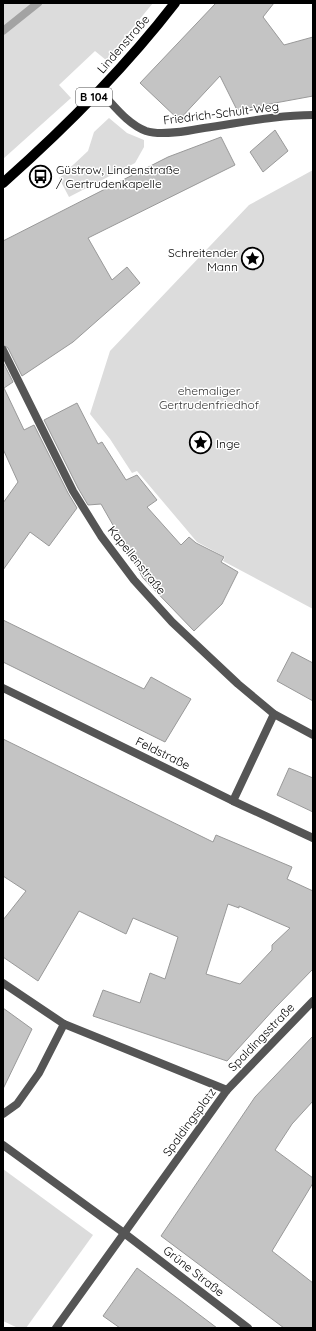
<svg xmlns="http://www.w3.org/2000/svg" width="316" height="1331" viewBox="0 0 316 1331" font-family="Quicksand,sans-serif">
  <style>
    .green { fill: #dcdcdc }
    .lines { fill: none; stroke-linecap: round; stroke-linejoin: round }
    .stream { stroke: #a3a3a3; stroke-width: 8 }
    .building { fill: #c4c4c4; stroke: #999; fill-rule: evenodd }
    .service { stroke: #555; stroke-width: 8 }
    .minor { stroke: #555; stroke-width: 8 }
    .tertiary { stroke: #555; stroke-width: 8 }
    .primary { stroke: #000; stroke-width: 10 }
    .labels { text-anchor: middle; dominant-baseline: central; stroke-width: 3; stroke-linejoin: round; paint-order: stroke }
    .shield { fill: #fff; stroke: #4c4c4c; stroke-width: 1 }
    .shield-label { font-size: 11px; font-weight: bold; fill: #000 }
    .street-label { font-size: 12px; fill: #000; stroke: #fff }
    .poi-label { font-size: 12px; fill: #000; stroke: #fff; text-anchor: start }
    .park-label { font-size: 12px; fill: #333; stroke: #fff }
  </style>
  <rect width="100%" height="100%" fill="#fff"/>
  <!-- green -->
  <g class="green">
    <path d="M 3,3 L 153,3 L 106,60 L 95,51 L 59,85 L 71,98 L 3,159 Z"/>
    <path d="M 109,118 L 127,133 L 144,140 L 144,147 L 135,163 L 69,197 L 59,178 L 88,151 L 94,132 Z"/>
    <path d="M 313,170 L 313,609 L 223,561 L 225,557 L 197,542 L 137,471 L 132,473 L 110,439 L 90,414 L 110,351 L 249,205 Z"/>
    <path d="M 3,1169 L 93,1235 L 26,1328 L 18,1328 L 3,1321 Z"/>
  </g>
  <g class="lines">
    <!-- stream -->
    <path class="stream" d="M 3,31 L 38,3"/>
  </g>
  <!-- building -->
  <g class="building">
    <path d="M 216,3 L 274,3 L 263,17 L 284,45 L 313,37 L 313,96 L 237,110 L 220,76 L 179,120 L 140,83 Z"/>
    <path d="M 275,130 L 288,151 L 263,172 L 250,152 Z"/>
    <path d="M 221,137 L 235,165 L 88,238 L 112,280 L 127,267 L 140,283 L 73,342 L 22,376 L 8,348 L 3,345 L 3,241 L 168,157 Z"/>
    <path d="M 3,362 L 13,382 L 4,388 L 24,430 L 34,425 L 68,493 L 77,508 L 49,546 L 30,532 L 3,570 L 3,503 L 18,482 L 3,449 Z"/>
    <path d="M 77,403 L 98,444 L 102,442 L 126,480 L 137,475 L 157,500 L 147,507 L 181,545 L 189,537 L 196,543 L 224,557 L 221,562 L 238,572 L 222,604 L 194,631 L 143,578 L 101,504 L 88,505 L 78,488 L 44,420 Z"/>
    <path d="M 3,620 L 144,689 L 151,677 L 191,699 L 165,742 L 3,662 Z"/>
    <path d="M 292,652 L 313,663 L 313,701 L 277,681 Z"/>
    <path d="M 3,739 L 213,842 L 216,835 L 292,867 L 287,879 L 313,891 L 313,969 L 275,1008 L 227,1061 L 93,1016 L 103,990 L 140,1003 L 150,973 L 165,979 L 178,937 L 133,918 L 126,934 L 79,911 L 38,981 L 3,957 L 3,920 L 26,891 L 3,876 ZM 228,904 L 239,908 L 239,906 L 290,928 L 272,945 L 272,950 L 240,984 L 206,974 Z"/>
    <path d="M 289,768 L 313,778 L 313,812 L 277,795 Z"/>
    <path d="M 3,1008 L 32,1029 L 3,1089 Z"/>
    <path d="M 313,1036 L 313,1101 L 292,1124 L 275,1150 L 313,1178 L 313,1183 L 272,1251 L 313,1283 L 313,1328 L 284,1328 L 161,1236 L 255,1097 Z"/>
    <path d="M 137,1268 L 180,1300 L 217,1328 L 120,1328 L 103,1316 Z"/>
  </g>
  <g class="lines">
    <!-- service -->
    <path class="service" d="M 233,801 L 274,714"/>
    <!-- minor -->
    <g class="minor">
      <path d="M 100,91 C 113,104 127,124 146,131 C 161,136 188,131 204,128 C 240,123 276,115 313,115"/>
      <path d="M 3,350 L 73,491 L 101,536 L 134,580 L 172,622 L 238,684 L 274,714 L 313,735"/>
      <path d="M 3,983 L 64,1024 L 227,1090"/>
      <path d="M 3,1114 L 17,1104 L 39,1073 L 64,1024"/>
      <path d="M 3,1145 L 124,1233 L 248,1328"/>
      <path d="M 56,1328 L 227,1090 L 313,1001"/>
    </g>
    <!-- tertiary -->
    <path class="tertiary" d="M 3,688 L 233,801 L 313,838"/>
    <!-- primary -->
    <path class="primary" d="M 3,183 C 65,128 124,69 175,3"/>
  </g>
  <!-- icons -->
  <defs>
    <symbol id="bus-ring" viewBox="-11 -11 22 22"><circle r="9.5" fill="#fff" stroke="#000" stroke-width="1.5"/><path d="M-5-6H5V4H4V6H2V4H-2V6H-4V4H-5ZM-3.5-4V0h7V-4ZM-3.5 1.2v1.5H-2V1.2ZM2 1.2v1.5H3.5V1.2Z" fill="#000"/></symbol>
    <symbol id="sight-ring" viewBox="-11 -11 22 22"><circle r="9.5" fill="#fff" stroke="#000" stroke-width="1.5"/><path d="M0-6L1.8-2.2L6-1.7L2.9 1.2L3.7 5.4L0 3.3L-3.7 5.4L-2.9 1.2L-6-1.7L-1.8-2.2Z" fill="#000"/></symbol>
  </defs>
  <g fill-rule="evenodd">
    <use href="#bus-ring" x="28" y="164" width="25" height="25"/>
    <use href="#sight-ring" x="240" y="246" width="25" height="25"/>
    <use href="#sight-ring" x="188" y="430" width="25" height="25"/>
  </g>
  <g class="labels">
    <!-- shield labels -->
    <rect class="shield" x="76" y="88" width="36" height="18" rx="3"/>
    <g class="shield-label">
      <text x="94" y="97">B 104</text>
    </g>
    <!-- street labels -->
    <g class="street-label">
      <text transform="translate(123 44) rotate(-49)">Lindenstraße</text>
      <text transform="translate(221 113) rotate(-7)">Friedrich-Schult-Weg</text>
      <text transform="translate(137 560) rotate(51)">Kapellenstraße</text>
      <text transform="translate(163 753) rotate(26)">Feldstraße</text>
      <text transform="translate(261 1037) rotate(-46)">Spaldingsstraße</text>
      <text transform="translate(189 1122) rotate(-54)">Spaldingsplatz</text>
      <text transform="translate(194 1271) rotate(38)">Grüne Straße</text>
    </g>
    <!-- poi labels -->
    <g class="poi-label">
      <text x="56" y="169">Güstrow, Lindenstraße<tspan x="56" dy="14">/ Gertrudenkapelle</tspan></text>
      <text x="238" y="252" text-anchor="end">Schreitender<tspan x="238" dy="14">Mann</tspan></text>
      <text x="216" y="443">Inge</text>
    </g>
    <!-- park labels -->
    <g class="park-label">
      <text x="209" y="390">ehemaliger<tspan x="209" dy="14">Gertrudenfriedhof</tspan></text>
    </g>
  </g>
  <!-- border -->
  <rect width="316" height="1331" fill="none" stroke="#000000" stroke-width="8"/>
</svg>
